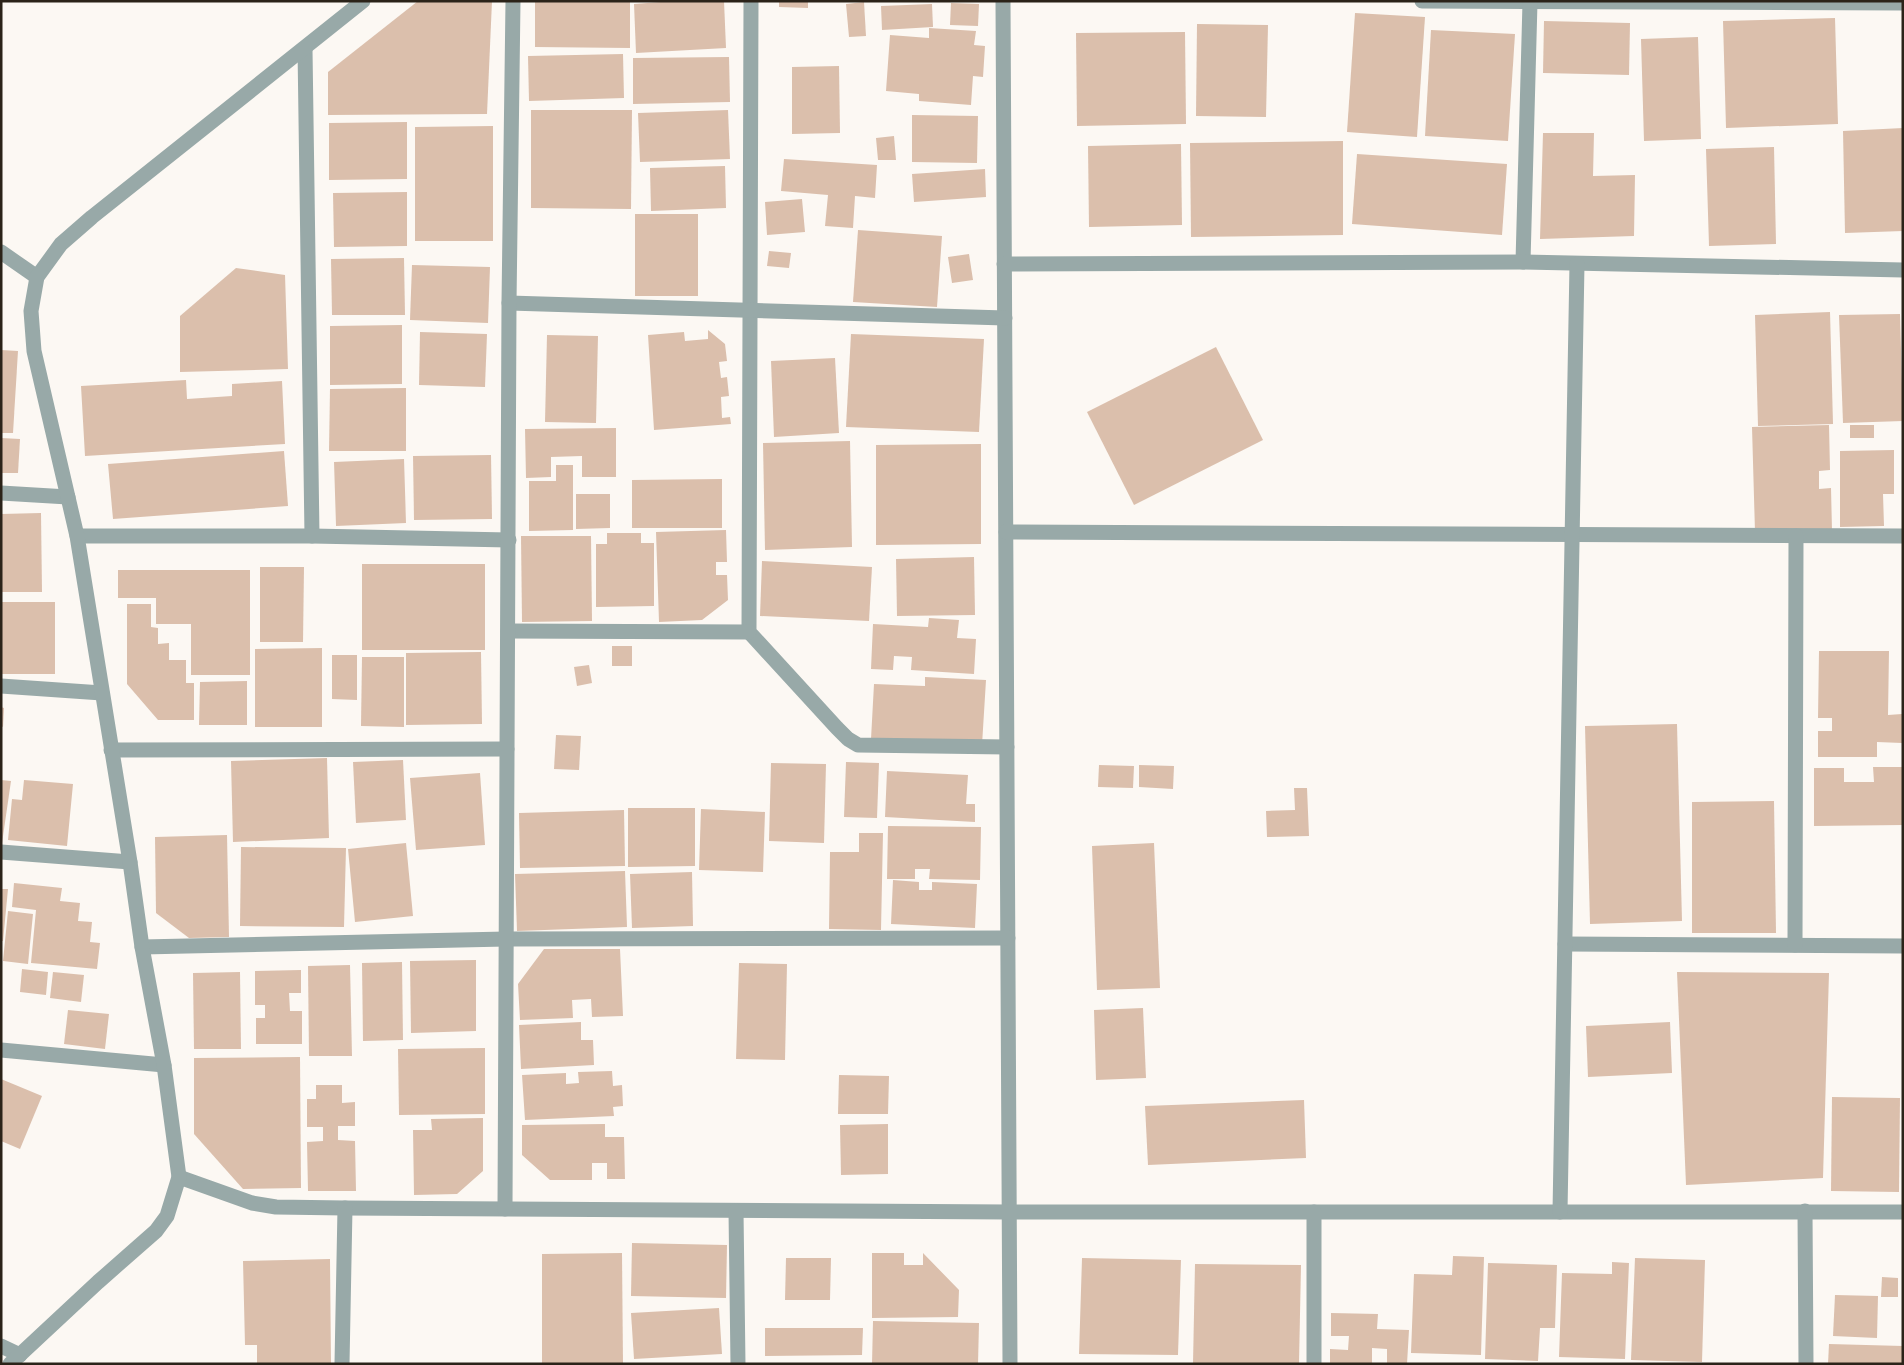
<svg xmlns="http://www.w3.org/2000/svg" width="1904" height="1365" viewBox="0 0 1904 1365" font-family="'Asap Condensed',sans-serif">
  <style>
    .building { fill: #dbbfac }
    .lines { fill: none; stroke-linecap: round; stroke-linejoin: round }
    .minor { stroke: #98a9a8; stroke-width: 15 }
  </style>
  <rect width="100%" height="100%" fill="#fcf8f3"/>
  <!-- building -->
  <g class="building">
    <path d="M 418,1 L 492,1 L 487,114 L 328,115 L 328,72 Z"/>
    <path d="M 535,1 L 630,1 L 630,48 L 535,47 Z"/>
    <path d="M 674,1 L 724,1 L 726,48 L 636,53 L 634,4 Z"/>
    <path d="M 779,1 L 808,1 L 808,8 L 779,7 Z"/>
    <path d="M 864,2 L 866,36 L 849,37 L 846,4 Z"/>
    <path d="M 951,3 L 979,4 L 978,26 L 950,25 Z"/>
    <path d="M 932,4 L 933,27 L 882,30 L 881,6 Z"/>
    <path d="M 1355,13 L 1425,17 L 1417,137 L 1347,132 Z"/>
    <path d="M 1835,18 L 1838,124 L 1726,128 L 1723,21 Z"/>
    <path d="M 1544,21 L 1630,23 L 1629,75 L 1543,73 Z"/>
    <path d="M 1197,24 L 1268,25 L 1266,117 L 1196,116 Z"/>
    <path d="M 929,28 L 976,31 L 974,45 L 985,46 L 983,77 L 973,76 L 971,105 L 919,101 L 919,94 L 886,91 L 890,35 L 929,38 Z"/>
    <path d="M 1431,30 L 1515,34 L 1508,141 L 1425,136 Z"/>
    <path d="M 1185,32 L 1186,124 L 1077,126 L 1076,33 Z"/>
    <path d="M 1698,37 L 1701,139 L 1644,141 L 1641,39 Z"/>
    <path d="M 623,54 L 624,98 L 529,101 L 528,56 Z"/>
    <path d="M 729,57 L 730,102 L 633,104 L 633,58 Z"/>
    <path d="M 839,66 L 840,133 L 792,134 L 792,67 Z"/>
    <path d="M 531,110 L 632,110 L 631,209 L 531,208 Z"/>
    <path d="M 728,110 L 730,159 L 640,162 L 638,113 Z"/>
    <path d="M 912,115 L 978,116 L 977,163 L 912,162 Z"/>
    <path d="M 407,122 L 407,179 L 329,180 L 329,123 Z"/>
    <path d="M 493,126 L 493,241 L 415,241 L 415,127 Z"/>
    <path d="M 1903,128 L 1903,231 L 1845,233 L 1843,131 Z"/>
    <path d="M 1543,133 L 1594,133 L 1593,176 L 1635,175 L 1634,236 L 1540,239 Z"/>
    <path d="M 894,136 L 896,160 L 878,160 L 876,138 Z"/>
    <path d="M 1343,141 L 1343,235 L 1191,237 L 1190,143 Z"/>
    <path d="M 1181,144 L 1182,225 L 1089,227 L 1088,146 Z"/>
    <path d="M 1774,147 L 1776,244 L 1709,246 L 1706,149 Z"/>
    <path d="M 1357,154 L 1507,164 L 1502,235 L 1352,224 Z"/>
    <path d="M 784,159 L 877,165 L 875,198 L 855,196 L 853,228 L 825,226 L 828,195 L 781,191 Z"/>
    <path d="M 725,166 L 726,208 L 651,211 L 650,168 Z"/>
    <path d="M 985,169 L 986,197 L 914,202 L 912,174 Z"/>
    <path d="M 407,192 L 407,246 L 334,247 L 333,193 Z"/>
    <path d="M 802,199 L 805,232 L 767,235 L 765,202 Z"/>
    <rect x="635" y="214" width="63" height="82"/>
    <path d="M 858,230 L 942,236 L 937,307 L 853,302 Z"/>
    <path d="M 769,251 L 791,253 L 789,268 L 767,266 Z"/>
    <path d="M 969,254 L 973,280 L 952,283 L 948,257 Z"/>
    <path d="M 404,258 L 405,315 L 332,315 L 331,259 Z"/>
    <path d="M 412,265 L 490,267 L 488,323 L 410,320 Z"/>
    <path d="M 236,268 L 285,275 L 288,369 L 180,372 L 180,316 Z"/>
    <path d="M 1830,312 L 1833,424 L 1758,426 L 1755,315 Z"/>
    <path d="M 1900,314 L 1903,421 L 1843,423 L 1839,315 Z"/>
    <path d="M 402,325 L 402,384 L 330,385 L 330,326 Z"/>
    <path d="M 708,330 L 725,344 L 727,361 L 719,362 L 721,378 L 727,377 L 729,396 L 721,397 L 722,418 L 730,417 L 731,424 L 654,430 L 648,335 L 684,332 L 685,341 L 708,339 Z"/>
    <path d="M 420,332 L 487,334 L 485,387 L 419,385 Z"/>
    <path d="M 851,334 L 984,339 L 979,432 L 846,427 Z"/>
    <path d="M 547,335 L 598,336 L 596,423 L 545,422 Z"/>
    <path d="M 1216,347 L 1263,440 L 1134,505 L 1087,412 Z"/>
    <path d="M 1,350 L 18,351 L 13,433 L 1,433 Z"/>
    <path d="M 835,358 L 839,433 L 774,437 L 771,361 Z"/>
    <path d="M 186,380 L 187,399 L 232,396 L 232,384 L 282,381 L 285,444 L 85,456 L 81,386 Z"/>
    <path d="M 406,388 L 406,451 L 329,451 L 330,389 Z"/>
    <path d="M 1829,425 L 1830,470 L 1819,471 L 1819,489 L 1831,488 L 1832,530 L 1755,532 L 1752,427 Z"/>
    <rect x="1850" y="425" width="24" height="13"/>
    <path d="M 616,428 L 616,477 L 582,477 L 582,456 L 551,457 L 551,477 L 526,478 L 525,429 Z"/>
    <path d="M 1,438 L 20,439 L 18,473 L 1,473 Z"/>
    <path d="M 850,441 L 852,547 L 765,550 L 763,443 Z"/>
    <path d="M 981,444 L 981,544 L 876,545 L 876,445 Z"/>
    <path d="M 1894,450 L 1894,494 L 1883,494 L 1884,526 L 1840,527 L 1840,451 Z"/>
    <path d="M 284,451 L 288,506 L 113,519 L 108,464 Z"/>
    <path d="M 491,455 L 492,519 L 414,520 L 413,456 Z"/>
    <path d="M 404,459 L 406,523 L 336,526 L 334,462 Z"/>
    <path d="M 556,465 L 573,465 L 573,530 L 529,531 L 529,481 L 556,481 Z"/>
    <path d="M 722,479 L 722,528 L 632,528 L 632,480 Z"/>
    <path d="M 576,494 L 610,494 L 610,528 L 576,529 Z"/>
    <path d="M 41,513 L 42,592 L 1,592 L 1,514 Z"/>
    <path d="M 726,530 L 727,562 L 716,562 L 716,575 L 727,575 L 728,600 L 702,620 L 659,622 L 656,532 Z"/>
    <path d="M 607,533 L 641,533 L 641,543 L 654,543 L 654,606 L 596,607 L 596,544 L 607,544 Z"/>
    <path d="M 521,536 L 591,536 L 592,621 L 522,622 Z"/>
    <path d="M 974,557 L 975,615 L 897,616 L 896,559 Z"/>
    <path d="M 762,561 L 872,567 L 869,621 L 760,616 Z"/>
    <rect x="362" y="564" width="123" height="86"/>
    <path d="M 260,567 L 304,567 L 303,642 L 260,642 Z"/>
    <path d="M 118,570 L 250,570 L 250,675 L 191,675 L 191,624 L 156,624 L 156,598 L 118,598 Z"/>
    <rect x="1" y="602" width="54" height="72"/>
    <path d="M 127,604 L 151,604 L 151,627 L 158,628 L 158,644 L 169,643 L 169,660 L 186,660 L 186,683 L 194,683 L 194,720 L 158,720 L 127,684 Z"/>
    <path d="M 929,618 L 959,620 L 957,638 L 976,639 L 974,674 L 911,670 L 912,657 L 894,656 L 893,670 L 871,669 L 873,624 L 928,627 Z"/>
    <rect x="612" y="646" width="20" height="20"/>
    <path d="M 322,648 L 322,727 L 255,727 L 255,649 Z"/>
    <path d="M 1819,651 L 1889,651 L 1888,715 L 1902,714 L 1902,743 L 1877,742 L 1877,757 L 1818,757 L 1818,731 L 1832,731 L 1832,718 L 1818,718 Z"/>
    <path d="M 481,652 L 482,724 L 406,725 L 406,653 Z"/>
    <path d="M 332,655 L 357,655 L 357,700 L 332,699 Z"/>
    <path d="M 362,657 L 404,657 L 404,727 L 361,726 Z"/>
    <path d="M 589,665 L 592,683 L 577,686 L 574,667 Z"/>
    <path d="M 925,677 L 986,680 L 982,745 L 871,739 L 874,684 L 925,686 Z"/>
    <path d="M 247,681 L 247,725 L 199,725 L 200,682 Z"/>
    <path d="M 1,707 L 4,708 L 3,727 L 1,726 Z"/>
    <path d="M 1677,724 L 1682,921 L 1590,924 L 1585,726 Z"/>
    <path d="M 556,735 L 581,736 L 579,770 L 554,769 Z"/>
    <path d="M 327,758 L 329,838 L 233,842 L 231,761 Z"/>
    <path d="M 403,760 L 406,820 L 356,823 L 353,762 Z"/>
    <path d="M 846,762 L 879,763 L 877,818 L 844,817 Z"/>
    <path d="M 771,763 L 826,764 L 824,843 L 769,841 Z"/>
    <path d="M 1099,765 L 1134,766 L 1133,788 L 1098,787 Z"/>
    <path d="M 1139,765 L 1174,766 L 1173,789 L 1139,787 Z"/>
    <path d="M 1873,767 L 1903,767 L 1903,825 L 1814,826 L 1814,768 L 1844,768 L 1844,782 L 1874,782 Z"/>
    <path d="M 887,771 L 968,775 L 966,804 L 975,804 L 975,822 L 885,817 Z"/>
    <path d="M 480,773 L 485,845 L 416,850 L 410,778 Z"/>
    <path d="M 1,780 L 11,781 L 2,843 L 1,843 Z"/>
    <path d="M 24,780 L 73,784 L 67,846 L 8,840 L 12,799 L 22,800 Z"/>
    <path d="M 1294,788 L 1307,788 L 1309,836 L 1267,837 L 1266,811 L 1295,810 Z"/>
    <path d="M 1774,801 L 1776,933 L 1692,933 L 1692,802 Z"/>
    <path d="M 628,808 L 695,808 L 695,866 L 628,867 Z"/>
    <path d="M 701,809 L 765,812 L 763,872 L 699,870 Z"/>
    <path d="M 624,810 L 625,866 L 520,868 L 519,813 Z"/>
    <path d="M 888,826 L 981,827 L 980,880 L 929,879 L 930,869 L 915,869 L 915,879 L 887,879 Z"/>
    <path d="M 859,833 L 883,833 L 881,930 L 829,929 L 830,852 L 859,852 Z"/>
    <path d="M 227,835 L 229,937 L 189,938 L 156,913 L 155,837 Z"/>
    <path d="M 406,843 L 413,916 L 355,922 L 348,849 Z"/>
    <path d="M 1154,843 L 1160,988 L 1097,990 L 1092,846 Z"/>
    <path d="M 241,847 L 346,848 L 344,927 L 240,926 Z"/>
    <path d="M 625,871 L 627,927 L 517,931 L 515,874 Z"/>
    <path d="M 692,872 L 693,926 L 632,928 L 630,874 Z"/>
    <path d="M 893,880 L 919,882 L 919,890 L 932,890 L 932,882 L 977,884 L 975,928 L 891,924 Z"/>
    <path d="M 14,883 L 62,888 L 60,901 L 80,903 L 78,921 L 92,922 L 90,942 L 100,943 L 97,969 L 31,963 L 36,910 L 12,907 Z"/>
    <path d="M 1,889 L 8,889 L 3,941 L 1,941 Z"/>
    <path d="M 8,911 L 33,914 L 28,964 L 3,961 Z"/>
    <path d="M 544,949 L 620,949 L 623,1016 L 592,1017 L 591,999 L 572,1000 L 573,1018 L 520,1020 L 518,984 Z"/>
    <path d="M 476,960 L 476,1031 L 411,1033 L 410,961 Z"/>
    <path d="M 402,962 L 403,1040 L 363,1041 L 362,963 Z"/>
    <path d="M 739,963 L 787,964 L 785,1060 L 736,1059 Z"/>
    <path d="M 350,965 L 352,1056 L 309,1056 L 308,966 Z"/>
    <path d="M 22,969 L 48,972 L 46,995 L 20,992 Z"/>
    <path d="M 301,970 L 301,993 L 289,993 L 290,1011 L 302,1011 L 302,1044 L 256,1044 L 256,1018 L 265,1018 L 265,1005 L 255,1005 L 255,971 Z"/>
    <path d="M 53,972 L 84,975 L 81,1002 L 50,998 Z"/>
    <path d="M 240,972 L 241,1049 L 194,1049 L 193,973 Z"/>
    <path d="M 1677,972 L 1829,973 L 1823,1178 L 1686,1185 Z"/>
    <path d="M 1143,1008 L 1146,1078 L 1096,1080 L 1094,1010 Z"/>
    <path d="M 68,1010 L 109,1014 L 105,1049 L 64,1044 Z"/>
    <path d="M 581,1022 L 581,1040 L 593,1040 L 594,1065 L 521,1069 L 519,1025 Z"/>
    <path d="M 1670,1022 L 1672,1073 L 1588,1077 L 1586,1026 Z"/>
    <path d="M 485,1048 L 485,1114 L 399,1115 L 398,1049 Z"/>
    <path d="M 300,1057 L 301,1188 L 243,1189 L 194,1134 L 194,1058 Z"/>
    <path d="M 612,1071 L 613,1086 L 622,1085 L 623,1106 L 613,1107 L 614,1116 L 525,1120 L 522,1075 L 566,1073 L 566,1084 L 579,1083 L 578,1072 Z"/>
    <path d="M 839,1075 L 889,1076 L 888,1114 L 838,1114 Z"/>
    <path d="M 1,1079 L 42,1096 L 20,1149 L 1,1141 Z"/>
    <path d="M 316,1085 L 342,1085 L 342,1103 L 355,1102 L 355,1126 L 338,1126 L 338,1140 L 355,1141 L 356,1191 L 308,1191 L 307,1142 L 323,1141 L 323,1127 L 307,1127 L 307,1099 L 316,1099 Z"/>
    <path d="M 1832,1097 L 1900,1098 L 1899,1192 L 1831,1191 Z"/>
    <path d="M 1304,1100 L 1306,1158 L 1148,1165 L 1145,1106 Z"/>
    <path d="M 483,1118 L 483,1171 L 457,1194 L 414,1195 L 413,1130 L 432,1130 L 431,1119 Z"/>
    <path d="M 605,1124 L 605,1137 L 624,1137 L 625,1179 L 607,1179 L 607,1163 L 592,1163 L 592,1180 L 550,1180 L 522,1155 L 522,1125 Z"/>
    <path d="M 888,1124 L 888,1174 L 841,1175 L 840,1125 Z"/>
    <path d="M 632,1243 L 727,1245 L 726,1298 L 631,1296 Z"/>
    <path d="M 622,1253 L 623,1364 L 542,1364 L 542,1254 Z"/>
    <path d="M 872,1253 L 904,1253 L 904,1265 L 923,1265 L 923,1253 L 959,1290 L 958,1317 L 872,1318 Z"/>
    <path d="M 1453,1256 L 1484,1257 L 1481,1355 L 1411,1353 L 1414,1274 L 1452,1275 Z"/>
    <path d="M 786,1258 L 831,1258 L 830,1300 L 785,1300 Z"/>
    <path d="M 1082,1258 L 1181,1260 L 1178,1355 L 1079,1354 Z"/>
    <path d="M 1635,1258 L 1705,1260 L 1702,1362 L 1631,1360 Z"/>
    <path d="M 330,1259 L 331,1364 L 257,1364 L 257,1345 L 245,1345 L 243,1261 Z"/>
    <path d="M 1612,1262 L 1629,1263 L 1625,1359 L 1559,1357 L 1562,1273 L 1612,1274 Z"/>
    <path d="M 1488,1263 L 1557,1265 L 1555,1328 L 1540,1328 L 1538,1361 L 1485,1359 Z"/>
    <path d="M 1195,1264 L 1301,1265 L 1299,1364 L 1193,1364 Z"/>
    <path d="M 1882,1277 L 1898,1278 L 1898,1297 L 1881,1297 Z"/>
    <path d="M 1835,1295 L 1878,1296 L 1877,1338 L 1833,1336 Z"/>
    <path d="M 719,1308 L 722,1354 L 634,1359 L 631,1313 Z"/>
    <path d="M 1331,1313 L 1378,1314 L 1377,1329 L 1409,1330 L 1407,1364 L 1387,1364 L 1387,1349 L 1372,1348 L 1372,1364 L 1330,1364 L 1330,1349 L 1348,1350 L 1349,1336 L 1331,1336 Z"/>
    <path d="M 873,1321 L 979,1323 L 978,1364 L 872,1364 Z"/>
    <path d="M 765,1328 L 863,1328 L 862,1355 L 765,1356 Z"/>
    <path d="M 1829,1344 L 1903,1346 L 1902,1364 L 1828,1364 Z"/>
  </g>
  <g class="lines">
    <!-- minor -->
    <g class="minor">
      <path d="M 751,1 L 749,632 L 837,728 L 848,739 L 858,745 L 1007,747"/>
      <path d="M 1003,1 L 1010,1364"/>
      <path d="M 1422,1 L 1903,3"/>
      <path d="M 305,49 L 312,536"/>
      <path d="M 1,252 L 37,277"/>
      <path d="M 1523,262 L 1530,2"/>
      <path d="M 1004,264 L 1523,262 L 1903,270"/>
      <path d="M 509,303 L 1005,318"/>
      <path d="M 1,493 L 68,497"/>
      <path d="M 1006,532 L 1903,536"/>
      <path d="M 77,536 L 312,536 L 509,540"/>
      <path d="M 508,631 L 749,632"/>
      <path d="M 1,686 L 102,693"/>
      <path d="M 111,750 L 507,749"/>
      <path d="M 1,852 L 130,862"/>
      <path d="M 1565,944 L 1903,946"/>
      <path d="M 1795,945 L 1796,536"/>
      <path d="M 142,947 L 506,939 L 1008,938"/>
      <path d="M 1,1050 L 164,1065"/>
      <path d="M 179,1177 L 252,1203 L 276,1207 L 345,1208 L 1009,1212 L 1903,1212"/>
      <path d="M 505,1209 L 509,303 L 513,1"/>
      <path d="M 736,1211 L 738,1364"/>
      <path d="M 1805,1211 L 1806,1364"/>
      <path d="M 1560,1212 L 1577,264"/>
      <path d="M 1,1346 L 20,1355"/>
      <path d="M 10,1364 L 98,1282 L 156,1231 L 167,1216 L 179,1177 L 164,1065 L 142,947 L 130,862 L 77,536 L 34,351 L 31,311 L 37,277 L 61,244 L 92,217 L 363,1"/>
      <path d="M 342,1364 L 345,1208"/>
      <path d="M 1314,1364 L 1314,1212"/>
    </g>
  </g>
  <!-- border -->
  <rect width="1904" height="1365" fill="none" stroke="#2b2319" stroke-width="5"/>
</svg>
